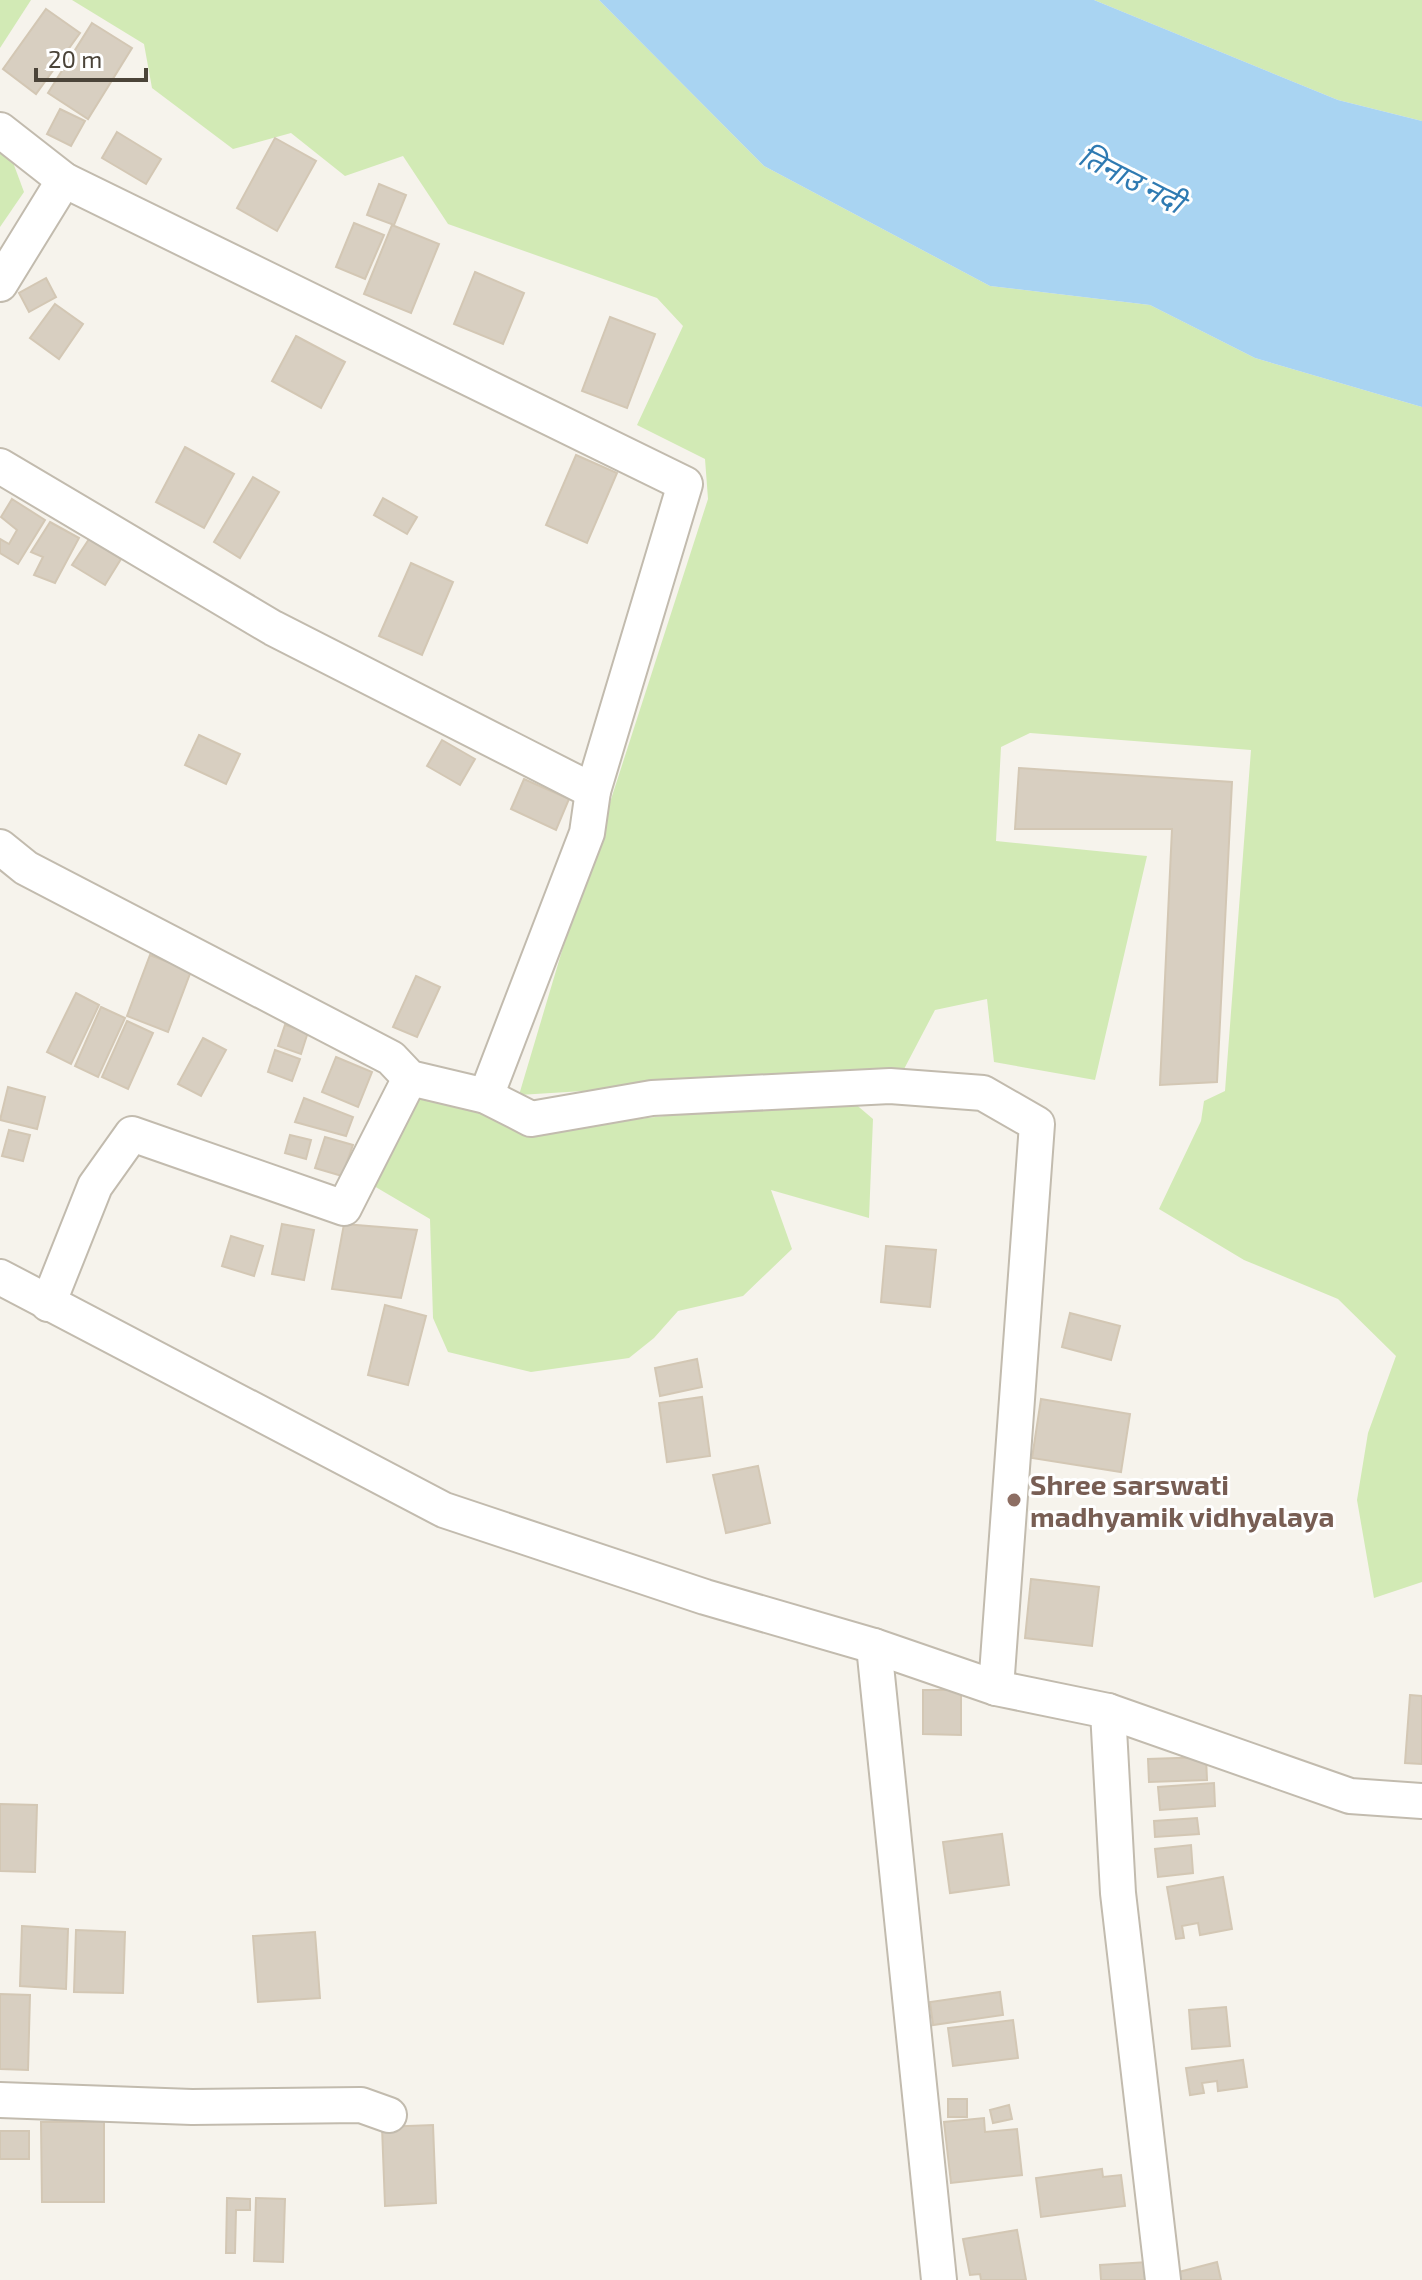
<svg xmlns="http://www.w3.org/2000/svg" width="1422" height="2280" viewBox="0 0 1422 2280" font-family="'Exo 2','Noto Sans Devanagari',sans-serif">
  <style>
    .green { fill: #d2eab5 }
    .water { fill: #a9d4f2 }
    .building { fill: #d8cfc1; stroke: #d3c7b4; stroke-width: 2 }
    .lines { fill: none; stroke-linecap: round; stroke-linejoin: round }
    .minor-casing { stroke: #c2bbae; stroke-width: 38 }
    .minor { stroke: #fff; stroke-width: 34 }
    .education-dot { fill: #8d6e63; stroke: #fff; stroke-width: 3 }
    .labels { text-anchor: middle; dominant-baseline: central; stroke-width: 6; stroke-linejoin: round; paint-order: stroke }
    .education-label { font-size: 28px; font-weight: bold; fill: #785e54; stroke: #fff; text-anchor: start }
    .water-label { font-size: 30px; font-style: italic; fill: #2e7ab2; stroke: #fff }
  </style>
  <rect width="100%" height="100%" fill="#f6f3ec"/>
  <!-- green -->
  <g class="green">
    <path d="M 0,0 L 31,0 L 0,48 Z"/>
    <path d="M 72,0 L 599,0 L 764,166 L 990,286 L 1150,305 L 1255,358 L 1422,407 L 1422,1582 L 1374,1598 L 1357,1500 L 1368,1433 L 1396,1356 L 1338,1299 L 1244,1260 L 1159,1209 L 1201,1121 L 1204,1101 L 1225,1091 L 1251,750 L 1030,733 L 1001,747 L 996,841 L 1147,856 L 1095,1080 L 994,1062 L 987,999 L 935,1010 L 903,1071 L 519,1095 L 561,954 L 708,499 L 705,459 L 637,425 L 683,326 L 657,298 L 448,224 L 403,156 L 345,176 L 291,133 L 233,149 L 152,88 L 144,44 Z"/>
    <path d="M 1094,0 L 1422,0 L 1422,121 L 1338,100 Z"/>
    <path d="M 0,150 L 11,157 L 24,192 L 0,227 Z"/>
    <path d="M 415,1092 L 465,1101 L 529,1131 L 846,1096 L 873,1119 L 869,1218 L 771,1190 L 792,1249 L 743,1296 L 678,1311 L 654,1338 L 629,1358 L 531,1372 L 448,1352 L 433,1318 L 430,1219 L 374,1186 Z"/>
  </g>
  <!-- water -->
  <path class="water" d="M 599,0 L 1094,0 L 1338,100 L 1422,121 L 1422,407 L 1255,358 L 1150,305 L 990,286 L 764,166 Z"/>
  <!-- building -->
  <g class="building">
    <path d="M 46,9 L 80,33 L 36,94 L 3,69 Z"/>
    <path d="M 92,23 L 132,48 L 88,119 L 48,93 Z"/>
    <path d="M 60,109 L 85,121 L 71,146 L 47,134 Z"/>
    <path d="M 117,132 L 161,159 L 146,184 L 102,158 Z"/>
    <path d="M 275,138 L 316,161 L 277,231 L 237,208 Z"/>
    <path d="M 379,184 L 406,195 L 394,225 L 367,215 Z"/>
    <path d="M 354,223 L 384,235 L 365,279 L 336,267 Z"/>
    <path d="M 392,225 L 439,244 L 411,313 L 364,294 Z"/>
    <path d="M 475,272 L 524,293 L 503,344 L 454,324 Z"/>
    <path d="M 46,278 L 56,297 L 29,312 L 19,293 Z"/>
    <path d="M 55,304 L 83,324 L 59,359 L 30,338 Z"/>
    <path d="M 610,317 L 655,334 L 627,408 L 582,391 Z"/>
    <path d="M 296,336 L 345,362 L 321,408 L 272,381 Z"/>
    <path d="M 185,447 L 234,474 L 204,528 L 156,502 Z"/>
    <path d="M 576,455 L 617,473 L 587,543 L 546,525 Z"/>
    <path d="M 253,477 L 279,492 L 240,558 L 214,542 Z"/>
    <path d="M 383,498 L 417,517 L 407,534 L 374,515 Z"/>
    <path d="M 12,499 L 45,520 L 18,564 L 0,553 L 0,539 L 9,544 L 17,530 L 1,517 Z"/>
    <path d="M 50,522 L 79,538 L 55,583 L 34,575 L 43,557 L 31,552 Z"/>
    <path d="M 89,539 L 121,559 L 105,585 L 72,565 Z"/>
    <path d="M 411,563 L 453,582 L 422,655 L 379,636 Z"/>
    <path d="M 199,735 L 240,754 L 226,784 L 185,765 Z"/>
    <path d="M 442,740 L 475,759 L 460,785 L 427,766 Z"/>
    <path d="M 1019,768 L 1232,782 L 1217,1082 L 1160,1085 L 1172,829 L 1015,829 Z"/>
    <path d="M 524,779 L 569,799 L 556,830 L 511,809 Z"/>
    <path d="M 150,955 L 191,971 L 168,1032 L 127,1016 Z"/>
    <path d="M 416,976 L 440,987 L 417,1037 L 393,1027 Z"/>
    <path d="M 76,993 L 99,1005 L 71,1064 L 47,1052 Z"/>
    <path d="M 101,1007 L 125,1018 L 98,1077 L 75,1066 Z"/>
    <path d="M 127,1021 L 153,1033 L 128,1089 L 102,1077 Z"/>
    <path d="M 285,1025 L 308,1032 L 301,1054 L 278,1046 Z"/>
    <path d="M 203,1038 L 226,1050 L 201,1096 L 178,1084 Z"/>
    <path d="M 275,1050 L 300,1059 L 292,1081 L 268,1072 Z"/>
    <path d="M 336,1057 L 372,1072 L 358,1107 L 322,1092 Z"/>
    <path d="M 8,1087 L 45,1097 L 37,1129 L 0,1120 Z"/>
    <path d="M 304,1098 L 353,1117 L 346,1136 L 295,1122 Z"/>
    <path d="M 9,1130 L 30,1135 L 23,1161 L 2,1156 Z"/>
    <path d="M 290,1135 L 311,1140 L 306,1159 L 285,1153 Z"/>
    <path d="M 325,1137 L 353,1145 L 342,1176 L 315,1168 Z"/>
    <path d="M 282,1224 L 314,1230 L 304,1280 L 272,1274 Z"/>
    <path d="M 344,1224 L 417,1230 L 401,1298 L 332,1289 Z"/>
    <path d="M 231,1236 L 263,1246 L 254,1276 L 222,1266 Z"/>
    <path d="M 886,1246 L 936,1250 L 930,1307 L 881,1302 Z"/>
    <path d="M 385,1305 L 426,1316 L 408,1385 L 368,1375 Z"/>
    <path d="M 1070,1313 L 1120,1326 L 1111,1360 L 1062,1347 Z"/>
    <path d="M 697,1359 L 702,1387 L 660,1396 L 655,1368 Z"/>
    <path d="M 702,1397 L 710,1456 L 667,1462 L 659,1403 Z"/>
    <path d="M 1041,1399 L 1130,1414 L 1121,1472 L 1032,1458 Z"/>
    <path d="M 758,1466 L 770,1523 L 726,1533 L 713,1475 Z"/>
    <path d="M 1031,1579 L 1099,1587 L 1092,1646 L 1025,1638 Z"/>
    <path d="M 923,1690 L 961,1690 L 961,1735 L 923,1734 Z"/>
    <path d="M 1410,1695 L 1422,1696 L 1422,1764 L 1405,1763 Z"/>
    <path d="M 1206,1757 L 1207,1780 L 1149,1782 L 1148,1759 Z"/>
    <path d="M 1214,1783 L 1215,1806 L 1160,1810 L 1158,1787 Z"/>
    <path d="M 0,1804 L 37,1805 L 35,1872 L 0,1871 Z"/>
    <path d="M 1197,1818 L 1199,1834 L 1155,1837 L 1154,1821 Z"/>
    <path d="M 1002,1834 L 1009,1885 L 950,1893 L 943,1842 Z"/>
    <path d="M 1191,1845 L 1193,1873 L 1158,1877 L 1155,1849 Z"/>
    <path d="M 1223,1877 L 1232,1929 L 1200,1935 L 1198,1923 L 1182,1926 L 1184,1938 L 1176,1939 L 1167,1887 Z"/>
    <path d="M 22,1926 L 68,1929 L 66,1989 L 20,1986 Z"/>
    <path d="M 76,1930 L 125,1932 L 123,1993 L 74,1992 Z"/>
    <path d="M 315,1932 L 320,1998 L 258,2002 L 253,1936 Z"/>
    <path d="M 1000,1992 L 1003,2015 L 933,2025 L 930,2002 Z"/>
    <path d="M 0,1994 L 30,1995 L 28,2070 L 0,2069 Z"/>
    <path d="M 1226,2007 L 1230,2046 L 1192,2049 L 1189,2010 Z"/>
    <path d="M 1013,2020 L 1018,2058 L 953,2066 L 948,2028 Z"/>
    <path d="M 1243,2060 L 1247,2087 L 1218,2091 L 1217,2081 L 1202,2083 L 1204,2093 L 1190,2095 L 1186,2068 Z"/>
    <rect x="948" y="2099" width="19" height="18"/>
    <path d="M 1009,2105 L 1012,2119 L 993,2123 L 990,2110 Z"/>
    <path d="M 984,2118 L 985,2132 L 1017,2129 L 1022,2175 L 951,2183 L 944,2122 Z"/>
    <path d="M 41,2122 L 104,2122 L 104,2202 L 42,2202 Z"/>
    <path d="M 433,2125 L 436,2203 L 385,2206 L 382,2127 Z"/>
    <rect x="0" y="2131" width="29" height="28"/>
    <path d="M 1102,2169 L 1103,2177 L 1121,2175 L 1125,2206 L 1041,2217 L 1036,2178 Z"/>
    <path d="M 227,2198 L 250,2199 L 250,2210 L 236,2210 L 235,2253 L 226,2253 Z"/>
    <path d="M 256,2198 L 285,2199 L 283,2262 L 254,2261 Z"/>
    <path d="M 1017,2230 L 1026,2280 L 981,2280 L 980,2274 L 970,2275 L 963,2239 Z"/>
    <path d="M 1148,2262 L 1149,2280 L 1101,2280 L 1100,2265 Z"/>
    <path d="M 1217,2262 L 1221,2280 L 1177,2280 L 1175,2273 Z"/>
  </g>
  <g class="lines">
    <defs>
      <g id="minor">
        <path d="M 0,130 L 64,180 L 685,484 L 593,791 L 587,833 L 486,1096"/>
        <path d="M 0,284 L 64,180"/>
        <path d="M 0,466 L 273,628 L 593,791"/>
        <path d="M 0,847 L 26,868 L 391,1058 L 410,1078 L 486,1096 L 531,1119 L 652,1098 L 890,1086 L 983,1093 L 1037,1124 L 996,1688"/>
        <path d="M 0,1277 L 444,1510 L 705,1597 L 874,1646 L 996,1688 L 1108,1711 L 1350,1796 L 1422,1801"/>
        <path d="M 48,1304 L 95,1186 L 132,1134 L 344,1208 L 410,1078"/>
        <path d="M 874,1646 L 939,2280"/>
        <path d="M 1108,1711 L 1118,1893 L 1163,2280"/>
        <path d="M 0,2100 L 192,2107 L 361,2105 L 389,2115"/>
      </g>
    </defs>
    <!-- minor casing -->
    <use href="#minor" class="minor-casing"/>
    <!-- minor -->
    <use href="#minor" class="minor"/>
  </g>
  <!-- markers -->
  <circle class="education-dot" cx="1014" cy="1500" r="8"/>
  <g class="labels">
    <!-- education labels -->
    <g class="education-label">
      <text x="1030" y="1484">Shree sarswati<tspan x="1030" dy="32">madhyamik vidhyalaya</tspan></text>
    </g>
    <!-- water labels -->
    <g class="water-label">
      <text transform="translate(1132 178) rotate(27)">तिनाउ नदी</text>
    </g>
  </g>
  <!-- scale -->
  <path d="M36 68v12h110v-12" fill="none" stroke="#4b4439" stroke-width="4"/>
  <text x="48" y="68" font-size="24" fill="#4b4439" stroke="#ffffff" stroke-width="6" paint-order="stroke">20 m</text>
</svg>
